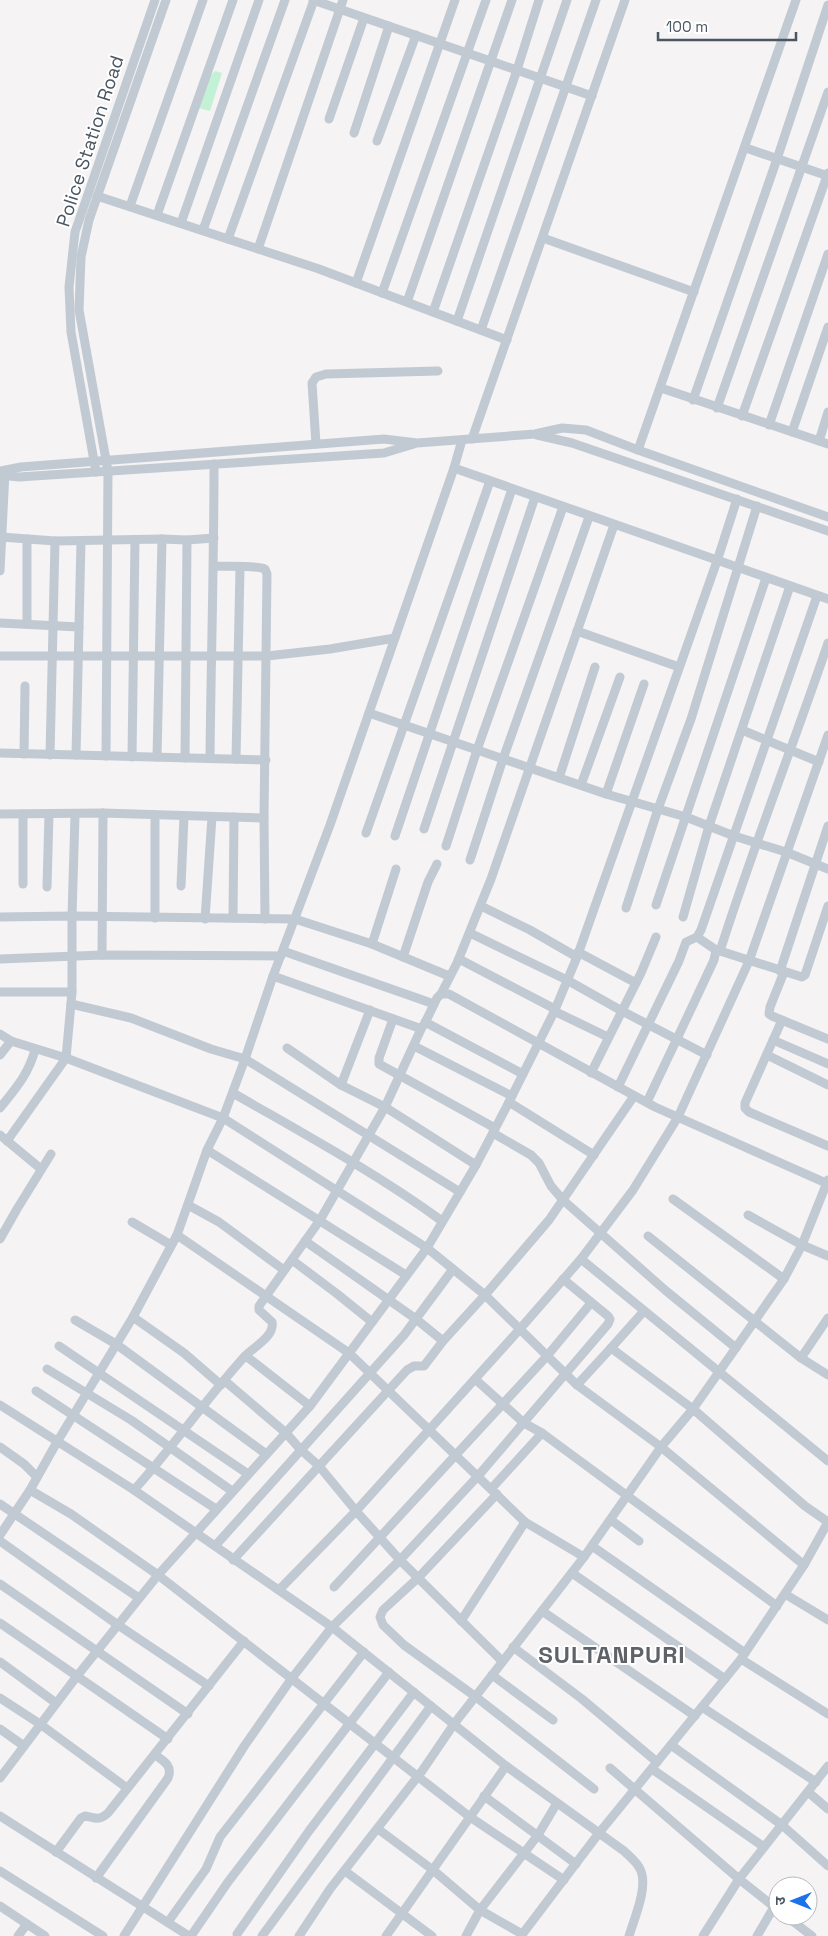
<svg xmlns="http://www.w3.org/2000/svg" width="828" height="1936" viewBox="0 0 828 1936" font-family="'Space Grotesk','Noto Sans Devanagari',sans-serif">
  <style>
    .green { fill: #c3f1d5 }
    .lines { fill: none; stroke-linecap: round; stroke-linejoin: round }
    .minor { stroke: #c1cad2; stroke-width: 9 }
    .labels { text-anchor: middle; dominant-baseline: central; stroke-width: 4; stroke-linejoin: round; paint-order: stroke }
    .street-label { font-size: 19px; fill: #4a5661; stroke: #fff }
    .district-label { font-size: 24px; font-weight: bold; letter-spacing: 1px; fill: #5f6368; stroke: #fff }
  </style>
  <rect width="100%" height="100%" fill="#f5f3f3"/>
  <!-- green -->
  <path class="green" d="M 215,71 L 222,73 L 210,111 L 195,107 L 207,72 L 212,74 Z"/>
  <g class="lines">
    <!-- minor -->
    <g class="minor">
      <path d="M 313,0 L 592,96"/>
      <path d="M 329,119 L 364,18"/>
      <path d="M 354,133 L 389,26"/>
      <path d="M 377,141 L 416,35"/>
      <path d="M 746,148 L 828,176"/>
      <path d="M 97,196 L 319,269 L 507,340"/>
      <path d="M 130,206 L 203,0"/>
      <path d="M 157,215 L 233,0"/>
      <path d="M 181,223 L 259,0"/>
      <path d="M 203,230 L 285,0"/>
      <path d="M 543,238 L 694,292"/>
      <path d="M 228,239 L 314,0"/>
      <path d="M 258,249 L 343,0"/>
      <path d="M 356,283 L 455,0"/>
      <path d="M 382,293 L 486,0"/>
      <path d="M 407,302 L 512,0"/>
      <path d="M 433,312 L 517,70 L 539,0"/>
      <path d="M 457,321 L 567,0"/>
      <path d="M 481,330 L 596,0"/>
      <path d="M 661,388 L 828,444"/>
      <path d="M 693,400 L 777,159 L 828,5"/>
      <path d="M 717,408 L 828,92"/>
      <path d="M 742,416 L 828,173"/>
      <path d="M 769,425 L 828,254"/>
      <path d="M 792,432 L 828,327"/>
      <path d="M 537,435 L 572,443 L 828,531"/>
      <path d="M 472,439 L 625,0"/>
      <path d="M 819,441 L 828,412"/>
      <path d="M 316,444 L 312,383 L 316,377 L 326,374 L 438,371"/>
      <path d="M 638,450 L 796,0"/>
      <path d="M 454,468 L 828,599"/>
      <path d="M 0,471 L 21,467 L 384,439 L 417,443 L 535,434 L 562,428 L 586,430 L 638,450 L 828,517"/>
      <path d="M 96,472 L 71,332 L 69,287 L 75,232 L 155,0"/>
      <path d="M 0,475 L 19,477 L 384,453 L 414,444"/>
      <path d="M 1,537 L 55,541 L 162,539 L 187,540 L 214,538"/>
      <path d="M 214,566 C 226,567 256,565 265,569 L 267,574 L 264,818 L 265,919"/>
      <path d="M 0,571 L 5,472"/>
      <path d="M 0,623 L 79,627"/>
      <path d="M 27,623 L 27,539"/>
      <path d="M 577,631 L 679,667"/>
      <path d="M 0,656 L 267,656 L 330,649 L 395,638"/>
      <path d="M 369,713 L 606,794 L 686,817 L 734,836 L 786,852 L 828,869"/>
      <path d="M 742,730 L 819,762"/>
      <path d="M 0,753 L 266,760"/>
      <path d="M 24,754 L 25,686"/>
      <path d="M 50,755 L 55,541"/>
      <path d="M 76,755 L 81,541"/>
      <path d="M 106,756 L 108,471 L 79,310 L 81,257 L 89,220 L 166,0"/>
      <path d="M 132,757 L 135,540"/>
      <path d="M 157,757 L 162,539"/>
      <path d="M 185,758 L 187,540"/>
      <path d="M 210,758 C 211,660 214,562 214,464"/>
      <path d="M 236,759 L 240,568"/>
      <path d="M 559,778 L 595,667"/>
      <path d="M 581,785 L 620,677"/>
      <path d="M 606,794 L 644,684"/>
      <path d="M 0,814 L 103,813 L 264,818"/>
      <path d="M 23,814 L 23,884"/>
      <path d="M 424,829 L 535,497"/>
      <path d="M 366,833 L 490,481"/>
      <path d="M 395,836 L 512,489"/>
      <path d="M 446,846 L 477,750 L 563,507"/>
      <path d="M 470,860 L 503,759 L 589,517"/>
      <path d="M 181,886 L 184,816"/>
      <path d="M 47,887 L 49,814"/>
      <path d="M 656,905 L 766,578"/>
      <path d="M 481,906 L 530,930 L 577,957"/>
      <path d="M 626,908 L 658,809 L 691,719 L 757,506"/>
      <path d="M 0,917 L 72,916 L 295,919 L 372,944 L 449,976"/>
      <path d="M 683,917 L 709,826 L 790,586"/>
      <path d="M 155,918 L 155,815"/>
      <path d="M 233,918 L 234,817"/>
      <path d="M 205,919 L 212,817"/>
      <path d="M 470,933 L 567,980 L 622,1011 L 707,1055"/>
      <path d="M 697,937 L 716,950"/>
      <path d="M 372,944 L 396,869"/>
      <path d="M 283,951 L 434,1004"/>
      <path d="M 720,951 L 802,977 L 805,975 L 828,906"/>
      <path d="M 578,952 L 636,983"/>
      <path d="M 102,955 L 103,813"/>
      <path d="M 403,957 L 428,882 L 437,864"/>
      <path d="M 0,959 L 102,955 L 281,956"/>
      <path d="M 459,959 L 555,1009"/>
      <path d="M 780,971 L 828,826"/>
      <path d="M 784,972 L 770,1007 L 769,1014 L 772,1016 L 828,1039"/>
      <path d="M 273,976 L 419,1028 L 424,1025 L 437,998 L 441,994 L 457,963 L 491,879 L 614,525"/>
      <path d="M 0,992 L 72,992"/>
      <path d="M 441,994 L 449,994 L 655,1107 L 828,1184"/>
      <path d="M 71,1004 L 131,1018 L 211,1049 L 245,1059 L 460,1192"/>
      <path d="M 554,1011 L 608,1037"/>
      <path d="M 393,1019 L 379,1058 L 379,1064 L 495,1128"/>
      <path d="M 782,1020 L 745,1103 L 745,1108 L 749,1112 L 828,1146"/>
      <path d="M 425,1022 L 523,1074"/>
      <path d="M 0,1034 L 11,1041 L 66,1058 L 223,1118 L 427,1248 L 485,1295 L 577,1385 L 611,1348 L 693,1409 L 805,1506 L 828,1522"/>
      <path d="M 773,1040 L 828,1064"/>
      <path d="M 414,1046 L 512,1096"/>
      <path d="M 287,1048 L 341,1085 L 385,1107 L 476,1165"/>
      <path d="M 0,1055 L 11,1041"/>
      <path d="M 767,1055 L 828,1085"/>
      <path d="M 591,1073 L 641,973 L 656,937"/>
      <path d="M 341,1085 L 370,1010"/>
      <path d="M 618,1087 L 679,961 L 686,942 L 697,937 L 701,930 L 817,596"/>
      <path d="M 233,1093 C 304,1134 376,1173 442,1221"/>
      <path d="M 509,1102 L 594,1155"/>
      <path d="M 647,1102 L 692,1007 L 714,960 L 716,950 L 720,951 C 753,847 793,746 828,643"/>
      <path d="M 0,1108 C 16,1088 28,1075 35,1050"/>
      <path d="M 493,1133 L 531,1155 L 539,1163 L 551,1186 L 563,1200 L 665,1290 L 736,1348"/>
      <path d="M 0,1135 L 41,1169"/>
      <path d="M 7,1141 L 66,1058 L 72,992 L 72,916 L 75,815"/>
      <path d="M 207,1150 L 406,1275"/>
      <path d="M 673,1199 L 784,1279"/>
      <path d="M 188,1205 L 219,1222 L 284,1270"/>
      <path d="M 748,1215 L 802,1245 L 828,1256"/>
      <path d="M 132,1222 L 171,1245"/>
      <path d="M 177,1235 L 349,1353 L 525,1522 L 584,1557"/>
      <path d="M 648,1236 L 801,1358 L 828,1375"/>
      <path d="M 0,1239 L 17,1209 L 51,1154"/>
      <path d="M 305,1241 L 416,1319 L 443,1341"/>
      <path d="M 581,1259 L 828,1461"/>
      <path d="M 292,1260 L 336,1293 L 372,1322"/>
      <path d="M 133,1317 L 184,1353 L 221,1385"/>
      <path d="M 75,1320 L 116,1344 L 266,1454"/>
      <path d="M 59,1346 L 248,1474"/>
      <path d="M 611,1348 L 644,1311"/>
      <path d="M 246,1356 L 310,1406"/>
      <path d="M 801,1358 L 828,1318"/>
      <path d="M 47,1369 L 131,1420 L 232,1491"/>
      <path d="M 475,1379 L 524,1423 L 542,1433 L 777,1606"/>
      <path d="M 225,1381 L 286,1433 L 300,1449 L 319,1466 L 356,1511 L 400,1560 L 502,1661"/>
      <path d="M 577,1385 L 661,1447 L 804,1565"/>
      <path d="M 36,1391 L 216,1509"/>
      <path d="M 0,1405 L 134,1490 L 332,1627 L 506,1766 L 624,1851 C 630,1857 637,1862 640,1869 C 649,1886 634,1919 629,1936"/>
      <path d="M 0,1447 L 24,1464 L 37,1477"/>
      <path d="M 491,1489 L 542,1433"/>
      <path d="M 30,1490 L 71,1514 L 158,1575 L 470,1817 L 564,1880"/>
      <path d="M 134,1490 C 173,1447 206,1399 245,1356 C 254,1347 275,1336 272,1322 L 259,1310 L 259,1306 L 320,1220 L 385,1107 L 422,1027"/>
      <path d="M 497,1494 L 418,1578 L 383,1610 L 380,1617 L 383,1625 L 404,1645 L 476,1697 L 594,1789"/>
      <path d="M 0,1504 L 139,1598"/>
      <path d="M 611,1520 L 639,1541"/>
      <path d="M 0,1535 L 30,1490 L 57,1442 L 133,1317 L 177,1235 L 207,1150 L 223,1118 L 245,1059 L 273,976 L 330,825 L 454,468 L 462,440"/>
      <path d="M 0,1541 L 118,1625 L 209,1686"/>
      <path d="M 215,1546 L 404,1335 L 453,1269"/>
      <path d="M 592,1546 L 745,1653"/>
      <path d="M 233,1560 L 407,1370 L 414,1366 L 424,1366 L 443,1341 L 485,1295 L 549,1220 L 634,1096"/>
      <path d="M 572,1573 L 725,1679"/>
      <path d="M 0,1584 L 188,1714"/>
      <path d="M 334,1587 L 547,1356 L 591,1303"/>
      <path d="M 279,1590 L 356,1511 L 519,1330 L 581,1259 L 633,1190 L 678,1117 L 749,961 L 828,735"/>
      <path d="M 785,1594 L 828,1620"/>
      <path d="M 542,1611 L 695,1716"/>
      <path d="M 461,1621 L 525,1522"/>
      <path d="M 0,1623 L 168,1739"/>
      <path d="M 513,1647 L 582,1699 L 657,1762"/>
      <path d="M 741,1659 L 828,1714"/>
      <path d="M 0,1662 L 56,1703"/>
      <path d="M 492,1675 L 553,1720"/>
      <path d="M 0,1698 L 40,1724 L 127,1788"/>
      <path d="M 702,1707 L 816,1782"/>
      <path d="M 0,1729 L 24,1746"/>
      <path d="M 671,1745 L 782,1825 L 828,1866"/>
      <path d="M 610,1768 L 739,1879 L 778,1910"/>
      <path d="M 652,1769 L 764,1847"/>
      <path d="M 0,1778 L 77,1676 L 158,1575 L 310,1406 L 427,1248 L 476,1165 L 509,1102 L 554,1012 L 577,957 L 717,561 L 737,499"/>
      <path d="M 808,1792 L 828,1809"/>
      <path d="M 484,1796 L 576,1864"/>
      <path d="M 0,1816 L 189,1936"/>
      <path d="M 378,1829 L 433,1870 L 480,1910 L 522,1934"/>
      <path d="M 56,1852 L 81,1818 L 85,1816 C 96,1818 99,1821 108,1813 L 244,1641"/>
      <path d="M 0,1871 L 103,1936"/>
      <path d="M 345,1871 L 432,1936"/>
      <path d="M 96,1878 L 168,1778 C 173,1766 164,1761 155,1755"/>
      <path d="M 0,1906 L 45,1936"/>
      <path d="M 786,1916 L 812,1936"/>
      <path d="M 168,1922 L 206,1869 L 220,1837 L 364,1652"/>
      <path d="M 237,1934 L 309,1831 L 414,1692"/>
      <path d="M 18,1936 L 27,1924"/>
      <path d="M 124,1936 L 245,1745 L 292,1678 L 332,1627 L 400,1560 L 478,1476 L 608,1324 L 610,1319 L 608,1316 L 563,1279"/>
      <path d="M 191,1936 L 228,1882 L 389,1672"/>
      <path d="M 262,1936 L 431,1706"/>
      <path d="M 299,1936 L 330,1889 L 422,1771 L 454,1724 L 584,1557 L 661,1447 L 693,1409 L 784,1279 L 802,1245 L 828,1180"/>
      <path d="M 386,1936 L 506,1766"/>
      <path d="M 466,1936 L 480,1910 L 538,1835 L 557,1803"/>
      <path d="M 521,1936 L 599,1833 L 741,1659 L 804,1565 L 828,1522"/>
      <path d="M 703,1936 L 739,1879 L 828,1766"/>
      <path d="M 757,1936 L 774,1907"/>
    </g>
  </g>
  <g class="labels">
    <!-- street labels -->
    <g class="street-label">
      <text transform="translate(90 141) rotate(-72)">Police Station Road</text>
    </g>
    <!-- district labels -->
    <g class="district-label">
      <text x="612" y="1654">SULTANPURI</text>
    </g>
  </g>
  <!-- north arrow -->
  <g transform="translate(793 1901) rotate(270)"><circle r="24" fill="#ffffff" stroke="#b7bbc0"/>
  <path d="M0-4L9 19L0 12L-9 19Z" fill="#1a73e8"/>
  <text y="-8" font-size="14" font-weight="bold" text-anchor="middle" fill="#4a5661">उ</text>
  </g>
  <!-- scale -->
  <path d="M658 32v8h138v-8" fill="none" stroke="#4a5661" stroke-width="2.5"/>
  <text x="666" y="32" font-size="15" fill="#4a5661" stroke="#ffffff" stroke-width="4" paint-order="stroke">100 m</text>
</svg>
